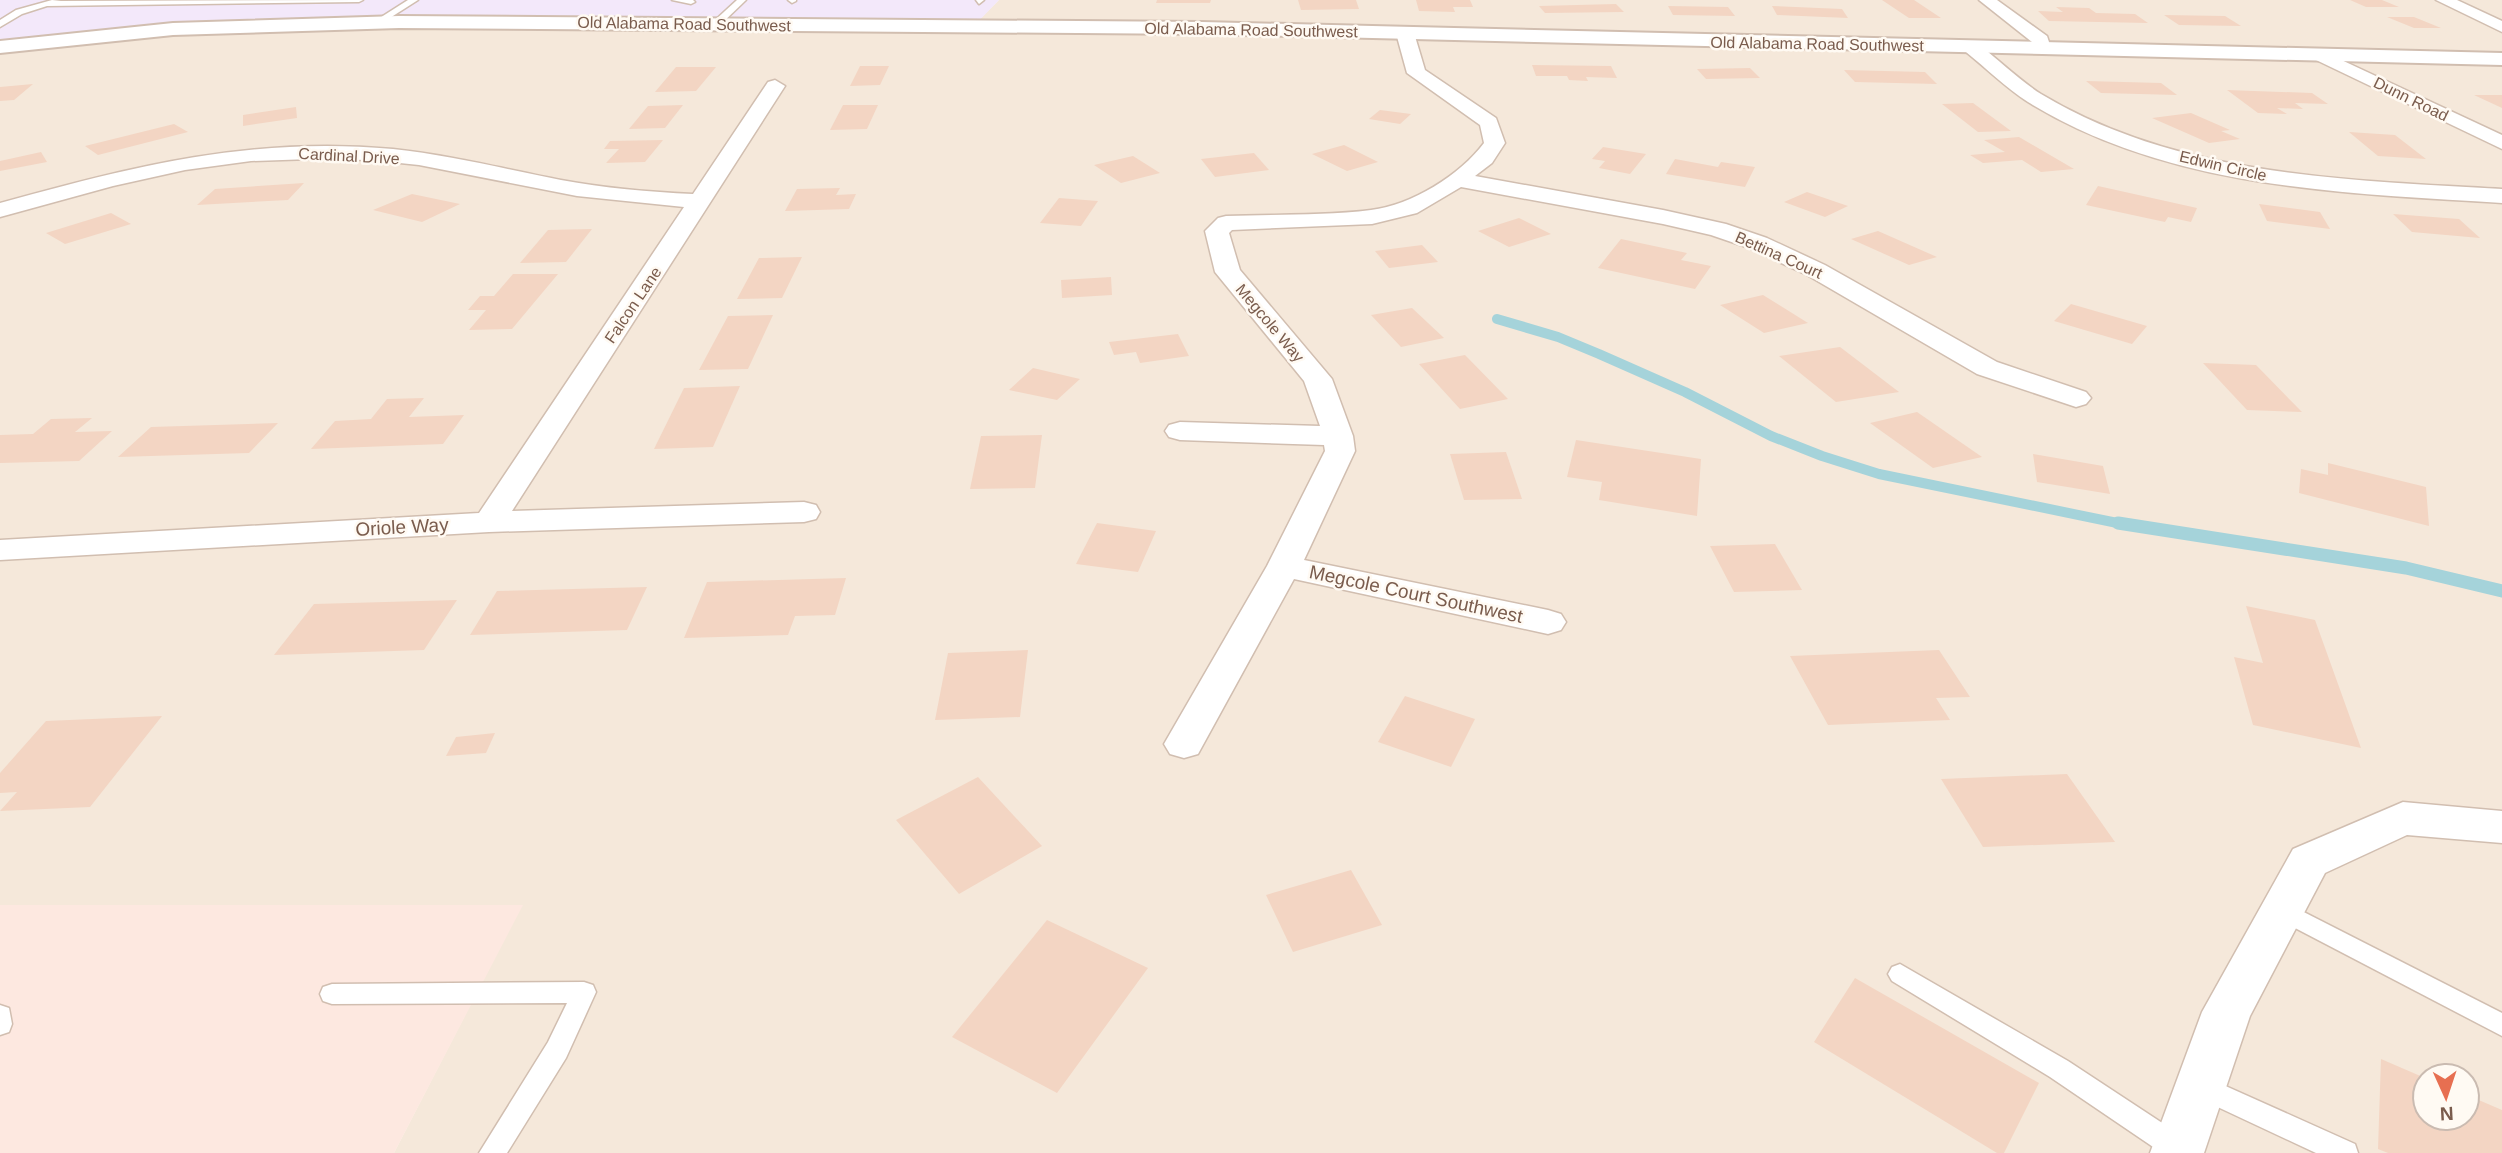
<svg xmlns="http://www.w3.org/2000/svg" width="2502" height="1153" viewBox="0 0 2502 1153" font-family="Helvetica,sans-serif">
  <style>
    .residential { fill: #f5e8da; fill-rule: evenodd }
    .commercial { fill: #fde8e0 }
    .education { fill: #f3e8fa }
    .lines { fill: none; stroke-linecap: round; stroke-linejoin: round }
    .stream-far1 { stroke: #a5d3da; stroke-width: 10 }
    .stream { stroke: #a5d3da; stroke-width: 13 }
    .building { fill: #f3d5c3 }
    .service-casing { stroke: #d1beb0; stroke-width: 3 }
    .minor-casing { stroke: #d1beb0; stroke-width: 3 }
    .tertiary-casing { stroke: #d1beb0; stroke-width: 4 }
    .service { fill: #fff; fill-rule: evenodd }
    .minor { fill: #fff; fill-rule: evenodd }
    .tertiary { fill: #fff; fill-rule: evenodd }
    .labels { text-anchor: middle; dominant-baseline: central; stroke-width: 5; stroke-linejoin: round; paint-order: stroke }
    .far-street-label { font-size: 16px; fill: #7a5c4d; stroke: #fffaf3 }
    .street-label { font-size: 19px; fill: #7a5c4d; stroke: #fffaf3 }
  </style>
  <rect width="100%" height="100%" fill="#fdf6ec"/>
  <!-- residential -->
  <path class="residential" d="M 999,0 L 2502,0 L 2502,1153 L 394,1153 L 522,905 L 0,905 L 0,49 L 223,26 L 969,30 ZM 2425,1076 L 2467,1076 L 2467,1118 L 2425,1118 Z"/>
  <!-- commercial -->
  <path class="commercial" d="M 0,905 L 523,905 L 394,1153 L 0,1153 Z"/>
  <!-- education -->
  <path class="education" d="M 0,0 L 999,0 L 970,30 L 223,26 L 0,49 Z"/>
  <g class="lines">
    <!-- stream-far1 -->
    <path class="stream-far1" d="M 1497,319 L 1558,337 L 1599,354 L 1685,392 L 1771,436 L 1822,456 L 1879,474 L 2127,525"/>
    <!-- stream -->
    <path class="stream" d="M 2118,523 L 2406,568 L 2502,591"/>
  </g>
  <!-- building -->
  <g class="building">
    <path d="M 1157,0 L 1211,0 L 1210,3 L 1156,3 Z"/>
    <path d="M 1298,0 L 1356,0 L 1359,9 L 1301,10 Z"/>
    <path d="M 1416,0 L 1470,0 L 1473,7 L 1453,7 L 1455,12 L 1419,11 Z"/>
    <path d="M 1882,0 L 1914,0 L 1941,18 L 1909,18 Z"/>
    <path d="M 2350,0 L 2382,0 L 2399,7 L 2366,7 Z"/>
    <path d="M 1616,4 L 1624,12 L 1545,13 L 1539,6 Z"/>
    <path d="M 1668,6 L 1728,7 L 1735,16 L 1673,15 Z"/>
    <path d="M 1772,6 L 1842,9 L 1848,18 L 1777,15 Z"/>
    <path d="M 2056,7 L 2089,8 L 2096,13 L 2135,14 L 2148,23 L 2049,21 L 2038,11 L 2063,12 Z"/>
    <path d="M 2164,15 L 2225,16 L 2241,26 L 2179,25 Z"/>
    <path d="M 2387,17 L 2414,17 L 2441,28 L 2414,28 Z"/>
    <path d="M 1532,65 L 1611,66 L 1617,78 L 1586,77 L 1588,81 L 1569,80 L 1567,76 L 1536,76 Z"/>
    <path d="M 860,66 L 889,66 L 880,85 L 850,86 Z"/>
    <path d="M 676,67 L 716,67 L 696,91 L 655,92 Z"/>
    <path d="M 1750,68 L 1760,78 L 1706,79 L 1697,69 Z"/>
    <path d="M 1844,70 L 1925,72 L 1937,84 L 1855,82 Z"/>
    <path d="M 2086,81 L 2161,83 L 2177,95 L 2101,93 Z"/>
    <path d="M 33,84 L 14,100 L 0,101 L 0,87 Z"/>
    <path d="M 2227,90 L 2312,93 L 2328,104 L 2295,103 L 2303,109 L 2277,108 L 2287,114 L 2258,113 Z"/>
    <path d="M 2474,95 L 2502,95 L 2502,108 Z"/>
    <path d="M 1973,103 L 2011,131 L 1978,132 L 1942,104 Z"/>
    <path d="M 683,105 L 665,128 L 629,129 L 648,106 Z"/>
    <path d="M 843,105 L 878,105 L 867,129 L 830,130 Z"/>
    <path d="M 296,107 L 297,118 L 243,126 L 243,115 Z"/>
    <path d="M 1380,110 L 1411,114 L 1400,124 L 1369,119 Z"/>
    <path d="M 2191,113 L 2230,130 L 2221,131 L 2240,139 L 2209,143 L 2152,118 Z"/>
    <path d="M 174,124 L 188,132 L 98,155 L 85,146 Z"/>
    <path d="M 2349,132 L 2395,135 L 2426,159 L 2378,156 Z"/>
    <path d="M 2019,137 L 2074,169 L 2041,172 L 2022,160 L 1983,163 L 1970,155 L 2005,152 L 1984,140 Z"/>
    <path d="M 663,140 L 645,162 L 606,163 L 619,149 L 604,149 L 610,141 Z"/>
    <path d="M 1344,145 L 1378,162 L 1347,171 L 1312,154 Z"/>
    <path d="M 1603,147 L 1646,154 L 1630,174 L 1599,168 L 1605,161 L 1592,159 Z"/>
    <path d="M 41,152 L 47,162 L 0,171 L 0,161 Z"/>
    <path d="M 1254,153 L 1269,170 L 1215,177 L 1201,159 Z"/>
    <path d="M 1133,156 L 1160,173 L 1121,183 L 1094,165 Z"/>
    <path d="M 1675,159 L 1718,167 L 1721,162 L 1755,167 L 1745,187 L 1666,174 Z"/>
    <path d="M 304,183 L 288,200 L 197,205 L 215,189 Z"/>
    <path d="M 2098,186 L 2197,208 L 2191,222 L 2168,217 L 2165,222 L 2086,205 Z"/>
    <path d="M 840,188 L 836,195 L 856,194 L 849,209 L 785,211 L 797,189 Z"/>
    <path d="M 1807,192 L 1848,206 L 1825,217 L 1784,202 Z"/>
    <path d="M 412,194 L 460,204 L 422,222 L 373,210 Z"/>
    <path d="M 1059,198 L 1098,201 L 1081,226 L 1040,223 Z"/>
    <path d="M 2259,204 L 2320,212 L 2330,229 L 2267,221 Z"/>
    <path d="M 111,213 L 131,224 L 65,244 L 46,233 Z"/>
    <path d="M 2393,214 L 2459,219 L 2480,238 L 2412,232 Z"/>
    <path d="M 1519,218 L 1551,234 L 1509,247 L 1478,231 Z"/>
    <path d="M 592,229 L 566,262 L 520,263 L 548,230 Z"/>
    <path d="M 1878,231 L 1937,257 L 1909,265 L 1851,239 Z"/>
    <path d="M 1621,239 L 1687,253 L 1681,260 L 1711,266 L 1695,289 L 1598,268 Z"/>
    <path d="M 1422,245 L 1438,262 L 1389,268 L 1375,251 Z"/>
    <path d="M 802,257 L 782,298 L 737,299 L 759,258 Z"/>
    <path d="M 513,274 L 558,274 L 512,329 L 469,330 L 486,310 L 468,310 L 480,296 L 494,296 Z"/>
    <path d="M 1111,277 L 1112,295 L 1062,298 L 1061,280 Z"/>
    <path d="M 1763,295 L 1808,323 L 1764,333 L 1720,305 Z"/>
    <path d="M 2071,304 L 2147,326 L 2132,344 L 2054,321 Z"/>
    <path d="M 1412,308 L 1444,338 L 1401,347 L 1371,315 Z"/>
    <path d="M 773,315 L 748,369 L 699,370 L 728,316 Z"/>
    <path d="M 1178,334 L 1189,356 L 1140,363 L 1136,352 L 1114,355 L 1109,342 Z"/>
    <path d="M 1840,347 L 1899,392 L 1836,402 L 1779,356 Z"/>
    <path d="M 1465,355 L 1508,399 L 1460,409 L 1419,364 Z"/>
    <path d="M 2203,363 L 2256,365 L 2302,412 L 2247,410 Z"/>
    <path d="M 1033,368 L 1080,379 L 1057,400 L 1009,390 Z"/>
    <path d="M 740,386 L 713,447 L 654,449 L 684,388 Z"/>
    <path d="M 424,398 L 409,417 L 464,415 L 443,444 L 311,449 L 335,421 L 371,419 L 387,399 Z"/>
    <path d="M 1917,412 L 1982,457 L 1933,468 L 1870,423 Z"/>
    <path d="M 92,418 L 75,432 L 112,431 L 79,461 L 0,463 L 0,435 L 33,434 L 51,419 Z"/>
    <path d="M 278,423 L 249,453 L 118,457 L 151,427 Z"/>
    <path d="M 1042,435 L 1035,488 L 970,489 L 981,436 Z"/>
    <path d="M 1576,440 L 1701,459 L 1697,516 L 1599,500 L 1602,482 L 1567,477 Z"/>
    <path d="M 1506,452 L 1522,499 L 1464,500 L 1450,454 Z"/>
    <path d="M 2033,454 L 2103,466 L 2110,494 L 2037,482 Z"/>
    <path d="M 2328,463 L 2426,487 L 2429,526 L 2299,493 L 2301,469 L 2328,475 Z"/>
    <path d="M 1097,523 L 1156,531 L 1138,572 L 1076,564 Z"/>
    <path d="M 1775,544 L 1802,590 L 1734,592 L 1710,546 Z"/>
    <path d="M 846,578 L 835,615 L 795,616 L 788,635 L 684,638 L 707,582 Z"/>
    <path d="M 647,587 L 627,630 L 470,635 L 497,591 Z"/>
    <path d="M 457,600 L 424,650 L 274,655 L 314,604 Z"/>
    <path d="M 2246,606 L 2315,620 L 2361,748 L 2253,725 L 2234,657 L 2263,663 Z"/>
    <path d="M 1028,650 L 1020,717 L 935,720 L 948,653 Z"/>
    <path d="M 1939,650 L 1970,697 L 1936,698 L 1950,720 L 1828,725 L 1790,656 Z"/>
    <path d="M 1405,696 L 1475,719 L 1451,767 L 1378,742 Z"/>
    <path d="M 162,716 L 90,807 L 0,811 L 17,792 L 0,793 L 0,773 L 46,721 Z"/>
    <path d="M 495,733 L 486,753 L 446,756 L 456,737 Z"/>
    <path d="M 2067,774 L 2115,842 L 1983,847 L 1941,779 Z"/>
    <path d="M 978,777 L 1042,846 L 959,894 L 896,820 Z"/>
    <path d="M 1351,870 L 1382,925 L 1293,952 L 1266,895 Z"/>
    <path d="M 1047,920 L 1148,968 L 1057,1093 L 952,1037 Z"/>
    <path d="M 1855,978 L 2039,1083 L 2004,1153 L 1997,1153 L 1814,1042 Z"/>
    <path d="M 2381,1059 L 2425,1078 L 2425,1118 L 2467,1118 L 2467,1095 L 2502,1110 L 2502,1153 L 2388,1153 L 2378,1149 Z"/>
  </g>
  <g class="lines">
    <defs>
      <g id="service">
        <path d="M 52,0 L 61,1 L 363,0 L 359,2 L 47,6 L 22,14 L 0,27 L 0,20 L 16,10 Z"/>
        <path d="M 408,0 L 418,0 L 382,23 L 375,21 Z"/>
        <path d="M 672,0 L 693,0 L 695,2 L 691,4 Z"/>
        <path d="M 737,0 L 746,0 L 719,26 L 713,26 L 713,22 Z"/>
        <path d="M 788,0 L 796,0 L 796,1 L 792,3 Z"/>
        <path d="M 976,0 L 984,0 L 979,4 Z"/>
        <path d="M 2282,901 L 2502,1013 L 2502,1036 L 2274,917 L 2271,910 L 2274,903 Z"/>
        <path d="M 1900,964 L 2068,1061 L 2185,1138 L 2189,1147 L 2187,1153 L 2162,1153 L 2050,1077 L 1892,981 L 1888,974 L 1892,967 Z"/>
        <path d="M 584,982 L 593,985 L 596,992 L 566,1058 L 507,1153 L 479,1153 L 548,1042 L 567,1003 L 332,1004 L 323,1001 L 320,994 L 323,987 L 332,984 Z"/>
        <path d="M 0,1005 L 9,1008 L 12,1024 L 9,1032 L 0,1035 Z"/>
        <path d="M 2201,1075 L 2355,1144 L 2358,1153 L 2316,1153 L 2192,1095 L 2188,1087 L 2192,1079 Z"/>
      </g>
      <g id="minor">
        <path d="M 1979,0 L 1997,0 L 2047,36 L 2051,48 L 2048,52 L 2036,52 L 2032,42 Z"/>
        <path d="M 2436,0 L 2457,0 L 2502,21 L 2502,32 Z"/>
        <path d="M 1405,28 L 1414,33 L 1425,70 L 1496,118 L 1505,143 L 1492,163 L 1475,176 L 1663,210 L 1726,224 L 1767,238 L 1825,265 L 1997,362 L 2086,392 L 2091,398 L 2086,404 L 2076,407 L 1977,374 L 1807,275 L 1749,248 L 1711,235 L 1663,224 L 1461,187 L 1417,213 L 1372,224 L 1232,230 L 1229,233 L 1240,270 L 1332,379 L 1353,436 L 1355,451 L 1304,560 L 1548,610 L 1561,614 L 1566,622 L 1561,630 L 1548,634 L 1294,579 L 1198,754 L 1184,758 L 1170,754 L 1164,744 L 1267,566 L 1325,451 L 1324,445 L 1180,440 L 1169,437 L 1165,431 L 1169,425 L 1180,422 L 1320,426 L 1304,381 L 1215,272 L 1205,231 L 1218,218 L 1226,216 C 1274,214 1324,216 1371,210 C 1412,205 1460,175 1484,143 L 1480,125 L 1407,73 L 1396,33 Z"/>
        <path d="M 1972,43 L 1978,44 C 1999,60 2019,80 2041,94 C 2179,177 2346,180 2502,189 L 2502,203 C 2342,193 2169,189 2028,102 C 2006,88 1986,68 1966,52 L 1963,48 Z"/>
        <path d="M 2320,50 L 2502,135 L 2502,149 L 2314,59 L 2311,55 Z"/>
        <path d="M 775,80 L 785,86 L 512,511 L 804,502 L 816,505 L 820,512 L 816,519 L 804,522 L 489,532 L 0,560 L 0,540 L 479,513 L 684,207 L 577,196 L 419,165 L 371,160 L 311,159 L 251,161 L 185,170 L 113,186 L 0,217 L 0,203 C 134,166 252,136 393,149 C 450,155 505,169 561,180 C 604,188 649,192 693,194 L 768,82 Z"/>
        <path d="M 2403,802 L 2502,811 L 2502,843 L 2407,835 L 2325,873 L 2250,1016 L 2204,1153 L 2150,1153 L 2202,1012 L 2293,849 Z"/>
      </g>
      <path id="tertiary" d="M 399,16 L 1202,22 L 2502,53 L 2502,65 L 1202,34 L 399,28 L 173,35 L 0,53 L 0,41 L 173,23 Z"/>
    </defs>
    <!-- service casing -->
    <use href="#service" class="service-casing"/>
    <!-- minor casing -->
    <use href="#minor" class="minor-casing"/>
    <!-- tertiary casing -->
    <use href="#tertiary" class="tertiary-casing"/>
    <!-- service -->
    <use href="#service" class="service"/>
    <!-- minor -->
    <use href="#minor" class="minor"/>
    <!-- tertiary -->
    <use href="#tertiary" class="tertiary"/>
  </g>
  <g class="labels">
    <!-- far-street labels -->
    <g class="far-street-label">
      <text transform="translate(684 24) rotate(1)">Old Alabama Road Southwest</text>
      <text transform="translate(1251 30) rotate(1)">Old Alabama Road Southwest</text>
      <text transform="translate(1817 44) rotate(1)">Old Alabama Road Southwest</text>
      <text transform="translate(2411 99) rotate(26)">Dunn Road</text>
      <text transform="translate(349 156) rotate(3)">Cardinal Drive</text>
      <text transform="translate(2223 166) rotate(13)">Edwin Circle</text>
      <text transform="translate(1779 255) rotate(24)">Bettina Court</text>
      <text transform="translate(633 305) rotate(-56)">Falcon Lane</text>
      <text transform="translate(1270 323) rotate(50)">Megcole Way</text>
    </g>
    <!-- street labels -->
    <g class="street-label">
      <text transform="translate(402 527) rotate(-3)">Oriole Way</text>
      <text transform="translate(1416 594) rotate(12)">Megcole Court Southwest</text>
    </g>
  </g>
  <!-- north arrow -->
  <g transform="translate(2446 1097) rotate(177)"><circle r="33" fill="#fffaf3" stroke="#cabbb1" stroke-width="2"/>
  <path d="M0-5L12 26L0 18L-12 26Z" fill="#e76f51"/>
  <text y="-10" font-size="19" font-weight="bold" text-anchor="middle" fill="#7a5c4d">N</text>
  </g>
</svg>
